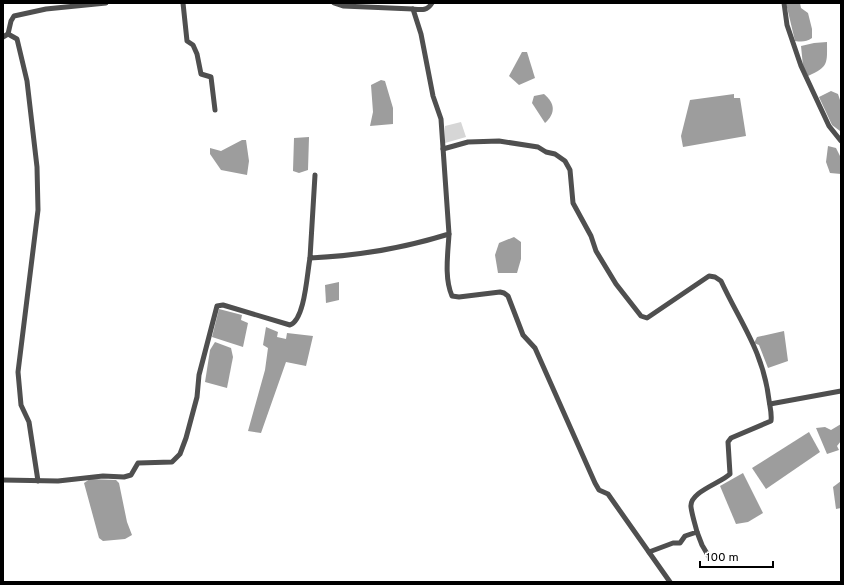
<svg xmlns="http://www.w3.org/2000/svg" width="844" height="585" viewBox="0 0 844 585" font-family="Overpass,sans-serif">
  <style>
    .green { fill: #d6d6d6 }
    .water { fill: #9d9d9d }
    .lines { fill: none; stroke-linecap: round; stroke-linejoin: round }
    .minor { stroke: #4f4f4f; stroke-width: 5 }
  </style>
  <rect width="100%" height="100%" fill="#fff"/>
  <!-- green -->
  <path class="green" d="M 461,122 L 466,137 L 445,143 L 445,126 Z"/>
  <!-- water -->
  <g class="water">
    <path d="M 786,3 L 800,3 L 801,8 L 808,13 L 812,29 L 812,38 C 806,42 802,42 795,41 Z"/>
    <path d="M 827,42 C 827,63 829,67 808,76 L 803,66 L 801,46 L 814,43 Z"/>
    <path d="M 522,52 L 527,52 L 535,78 L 519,85 L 509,76 Z"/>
    <path d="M 381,80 L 385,81 L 393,108 L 393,124 L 370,126 L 373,112 L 371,85 Z"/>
    <path d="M 831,91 L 838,94 L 841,103 L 840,131 L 832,125 L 819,97 Z"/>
    <path d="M 544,94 C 555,103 556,113 545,123 L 532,103 L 534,96 Z"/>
    <path d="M 734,94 L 734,98 L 740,98 L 746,136 L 683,147 L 681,136 L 690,100 Z"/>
    <path d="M 309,137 L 308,170 L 299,173 L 293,171 L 294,138 Z"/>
    <path d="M 242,140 L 246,140 L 249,161 L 247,175 L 221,170 L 210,154 L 210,148 L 221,151 Z"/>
    <path d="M 828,146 L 836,148 L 841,158 L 841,174 L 830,173 L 826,162 Z"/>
    <path d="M 514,237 L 521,242 L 521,259 L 517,273 L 498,273 L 495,255 L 499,243 Z"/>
    <path d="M 339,282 L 339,300 L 326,303 L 325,285 Z"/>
    <path d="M 219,309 L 242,315 L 241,320 L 248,323 L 243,347 L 212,337 Z"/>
    <path d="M 266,327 L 278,332 L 277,337 L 286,339 L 287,333 L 313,336 L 306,366 L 286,362 L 261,433 L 248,431 L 265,370 L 268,348 L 263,345 Z"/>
    <path d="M 784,331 L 788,361 L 768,368 L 759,345 L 754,343 L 757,337 Z"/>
    <path d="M 215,342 L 231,348 L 233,357 L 227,388 L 205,382 L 210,350 Z"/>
    <path d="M 841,424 L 841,441 L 837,446 L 839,450 L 827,454 L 816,428 L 825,427 L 831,430 Z"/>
    <path d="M 809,432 L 820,452 L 766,489 L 752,468 Z"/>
    <path d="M 743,473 L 763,513 L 748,522 L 736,524 L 720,486 Z"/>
    <path d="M 90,479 L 116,480 L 119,483 L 127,522 L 132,535 L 125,539 L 103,541 L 99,538 L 84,483 Z"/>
    <path d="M 841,481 L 841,508 L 836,509 L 833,487 Z"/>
  </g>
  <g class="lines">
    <!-- minor -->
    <g class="minor">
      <path d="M 183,3 L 187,41 L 193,45 L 197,54 L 201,74 L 211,77 L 215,110"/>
      <path d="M 334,3 L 343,6 L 413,9"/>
      <path d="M 784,3 L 787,25 L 801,66 L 829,126 L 841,141"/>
      <path d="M 8,34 L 17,39 L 27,81 L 37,167 L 38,210 L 18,372 L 21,405 L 29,422 L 38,481"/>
      <path d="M 3,37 L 8,34 L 11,21 L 14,16 L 46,9 L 106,3"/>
      <path d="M 443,149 L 468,142 L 499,141 L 538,147 L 546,152 L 555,154 L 565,161 L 570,170 L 573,203 L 591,236 L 596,251 L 616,284 L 641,316 L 647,318 L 709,276 L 715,277 L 721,281 C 741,324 763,351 769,400 C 770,407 772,414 771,421 L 731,438 L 728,442 L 730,474 C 721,483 689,492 691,507 C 692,515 695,524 697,532 L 685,536 L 680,543 L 673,543 L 649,552"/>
      <path d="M 315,175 L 310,258 C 356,256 404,248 449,234 L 441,119 L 433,96 L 421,34 L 413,9 C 422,10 427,11 432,3"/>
      <path d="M 449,234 C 448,253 444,278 452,296 L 459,297 L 500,292 L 504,293 L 508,296 L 523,335 L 535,348 L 595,483 L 599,490 L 608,494 L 670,582"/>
      <path d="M 770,404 L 841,391"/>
      <path d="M 3,480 L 58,481 L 103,476 L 124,477 L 131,475 L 138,463 L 172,462 L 180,454 L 186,438 L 197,397 L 199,375 L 217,306 L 223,305 L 290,325 C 305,320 307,273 310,258"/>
      <path d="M 697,532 L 702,545 L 709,557"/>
    </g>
  </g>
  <!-- border -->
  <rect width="844" height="585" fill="none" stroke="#000000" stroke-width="8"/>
  <!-- scale -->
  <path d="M700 561v6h73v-6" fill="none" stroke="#000000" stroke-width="2"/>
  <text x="706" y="561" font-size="12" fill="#000000" stroke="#ffffff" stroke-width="3" paint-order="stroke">100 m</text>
</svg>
